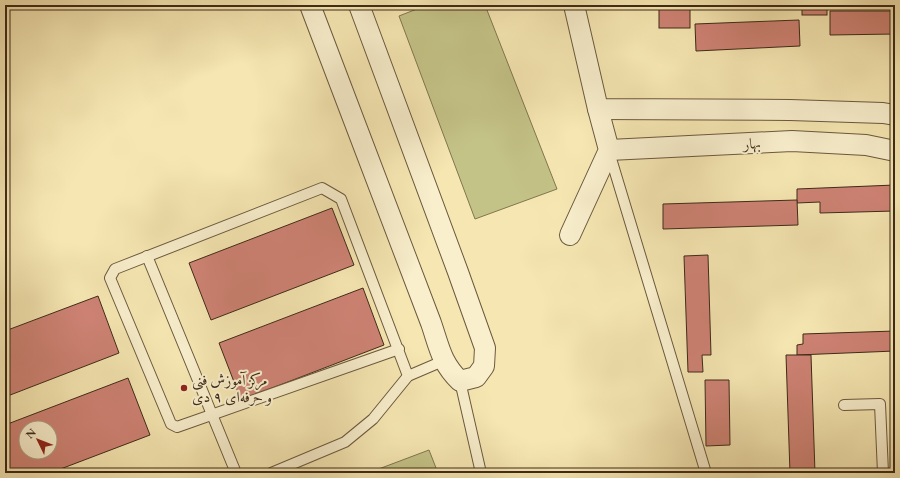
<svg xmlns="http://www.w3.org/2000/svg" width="900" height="478" viewBox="0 0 900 478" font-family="'EB Garamond',Amiri,serif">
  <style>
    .green { fill: #c4c387; stroke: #807650 }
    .building { fill: #cf8375; stroke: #3d2a19; fill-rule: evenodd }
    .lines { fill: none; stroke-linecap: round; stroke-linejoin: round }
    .lane-casing { stroke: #6b593f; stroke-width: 12 }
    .street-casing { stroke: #6b593f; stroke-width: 22 }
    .lane { stroke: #f9efcd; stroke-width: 10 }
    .street { stroke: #f9efcd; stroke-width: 20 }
    .poi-dot { fill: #8f2418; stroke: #f9efcd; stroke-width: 1.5 }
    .labels { text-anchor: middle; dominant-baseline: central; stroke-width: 4; stroke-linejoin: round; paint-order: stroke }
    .street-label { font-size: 15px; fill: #3d2a19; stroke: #f9efcd }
    .poi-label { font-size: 15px; fill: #3d2a19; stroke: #f9efcd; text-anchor: start }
  </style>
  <rect width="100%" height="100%" fill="#f6e7b2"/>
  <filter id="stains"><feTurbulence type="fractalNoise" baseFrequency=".005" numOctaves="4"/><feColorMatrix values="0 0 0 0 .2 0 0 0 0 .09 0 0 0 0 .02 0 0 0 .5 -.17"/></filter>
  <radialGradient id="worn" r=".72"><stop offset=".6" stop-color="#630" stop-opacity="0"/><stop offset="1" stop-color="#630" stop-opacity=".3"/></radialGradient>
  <!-- green -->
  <g class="green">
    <path d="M 427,5 L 485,5 L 557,189 L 475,219 L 399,16 Z"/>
    <path d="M 429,450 L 438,473 L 368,473 Z"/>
  </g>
  <!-- building -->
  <g class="building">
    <rect x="659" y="5" width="31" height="23"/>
    <rect x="802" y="5" width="25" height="10"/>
    <path d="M 830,11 L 895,11 L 895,34 L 830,35 Z"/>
    <path d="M 799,20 L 800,46 L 696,51 L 695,24 Z"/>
    <path d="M 895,185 L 895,211 L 820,213 L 820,202 L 797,203 L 797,189 Z"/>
    <path d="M 797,200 L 798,225 L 663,229 L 663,204 Z"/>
    <path d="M 332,208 L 354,265 L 211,320 L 189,263 Z"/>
    <path d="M 708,255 L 711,355 L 702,355 L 703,372 L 688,372 L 684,256 Z"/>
    <path d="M 363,288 L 384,345 L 241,400 L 219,343 Z"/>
    <path d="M 98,296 L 119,353 L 5,397 L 5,331 Z"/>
    <path d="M 895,331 L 895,351 L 797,355 L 797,345 L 803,344 L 803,334 Z"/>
    <path d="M 786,355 L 811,355 L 815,473 L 790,473 Z"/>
    <path d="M 128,378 L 150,435 L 50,473 L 5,473 L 5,425 ZM 26,428 L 50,428 L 50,452 L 26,452 Z"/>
    <path d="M 705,380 L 729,380 L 730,445 L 706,446 Z"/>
  </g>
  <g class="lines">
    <defs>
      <g id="lane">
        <path d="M 609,152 L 706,473"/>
        <path d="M 147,256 L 236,473"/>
        <path d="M 399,349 L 177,427 L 171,424 L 110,278 L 115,269 L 322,188 L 341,199 L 408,376"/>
        <path d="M 460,381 L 481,473"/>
        <path d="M 844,405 L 880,404 L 883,473"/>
        <path d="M 271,473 L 345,442 L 373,419 L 408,376 L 443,361"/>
      </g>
      <g id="street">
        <path d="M 310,5 L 431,323 C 439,346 441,363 460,381 L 476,377 L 484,366 L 485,348 L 458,272 L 359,5"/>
        <path d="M 574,5 L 598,109 L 790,110 L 883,113 L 895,115"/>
        <path d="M 609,150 L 792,141 L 866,145 L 895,151"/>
        <path d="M 570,235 L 609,150 L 598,109"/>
      </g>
    </defs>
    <!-- lane casing -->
    <use href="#lane" class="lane-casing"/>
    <!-- street casing -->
    <use href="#street" class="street-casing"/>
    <!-- lane -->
    <use href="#lane" class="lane"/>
    <!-- street -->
    <use href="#street" class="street"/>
  </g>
  <!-- markers -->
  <circle class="poi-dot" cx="184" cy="388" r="4"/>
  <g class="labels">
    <!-- street labels -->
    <g class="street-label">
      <text transform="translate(752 143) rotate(-3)">بهار</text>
    </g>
    <!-- poi labels -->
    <g class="poi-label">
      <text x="192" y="379">مرکز آموزش فنی<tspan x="192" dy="17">و حرفه‌ای ۹ دی</tspan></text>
    </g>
  </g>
  <!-- margin -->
  <rect width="900" height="478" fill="none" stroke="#f6e7b2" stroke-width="20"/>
  <rect x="6" y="6" width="888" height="466" fill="none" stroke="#3d2a19" stroke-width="2"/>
  <rect x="10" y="10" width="880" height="458" fill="none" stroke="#3d2a19"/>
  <!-- north arrow -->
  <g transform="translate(38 440) rotate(313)"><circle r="19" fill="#f9efcd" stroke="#aea085"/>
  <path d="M0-3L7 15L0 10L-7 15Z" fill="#8f2418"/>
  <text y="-6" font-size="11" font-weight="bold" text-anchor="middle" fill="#3d2a19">N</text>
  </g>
  <rect width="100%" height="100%" filter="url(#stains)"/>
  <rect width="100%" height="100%" fill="url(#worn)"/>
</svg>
